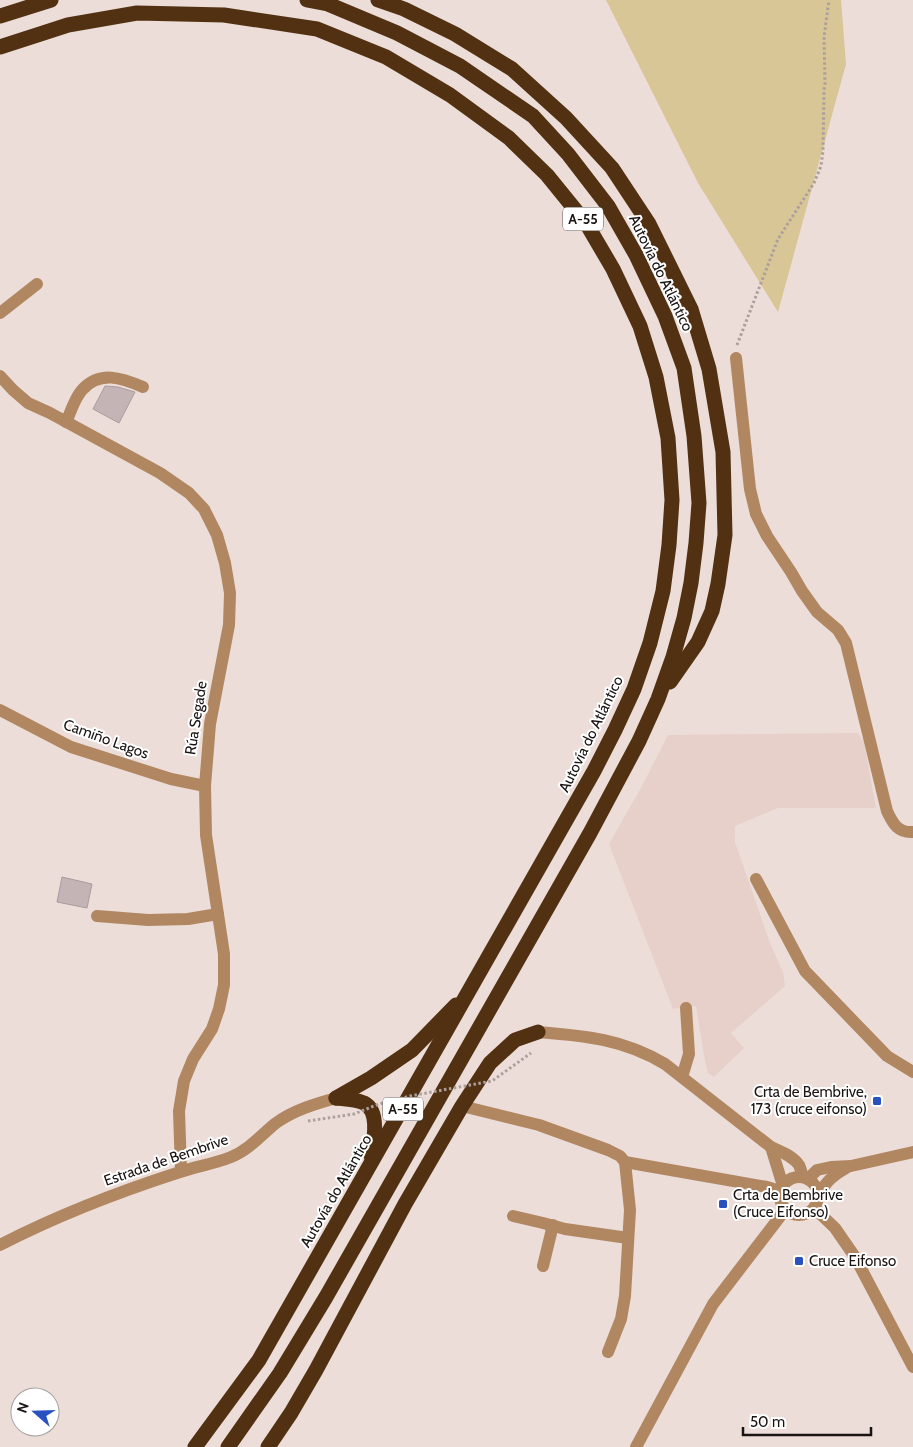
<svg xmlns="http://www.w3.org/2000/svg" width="913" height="1447" viewBox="0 0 913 1447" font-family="Cabin,sans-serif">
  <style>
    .built { fill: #e7d0c9 }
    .green { fill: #d8c697 }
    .building { fill: #c4b4b6; stroke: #aa9b9d }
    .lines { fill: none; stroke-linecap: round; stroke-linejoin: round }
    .path { stroke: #ac9f9c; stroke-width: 3; stroke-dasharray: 2.5 2.5; stroke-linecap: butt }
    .minor { stroke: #b18762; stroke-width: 12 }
    .highway { stroke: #513111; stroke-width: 15 }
    .path-bridge { stroke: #ac9f9c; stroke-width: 3; stroke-dasharray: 2.5 2.5; stroke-linecap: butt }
    .poi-dot { fill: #2951c0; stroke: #fff; stroke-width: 2 }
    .labels { text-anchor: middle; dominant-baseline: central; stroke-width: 4; stroke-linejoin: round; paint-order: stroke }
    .shield { fill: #fff; stroke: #5e5a59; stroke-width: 1 }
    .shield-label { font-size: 14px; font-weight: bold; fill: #191312 }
    .street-label { font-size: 15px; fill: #191312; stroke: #fff }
    .poi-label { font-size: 15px; fill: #191312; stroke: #fff; text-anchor: start }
  </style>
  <rect width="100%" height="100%" fill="#ecddd8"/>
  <!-- built -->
  <path class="built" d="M 858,733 L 864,742 L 876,808 L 778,808 L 735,826 L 735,842 L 770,943 L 783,972 L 785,986 L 731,1033 L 744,1048 L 714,1077 L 708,1073 L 705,1061 L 696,1006 L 673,1009 L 609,844 L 642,786 L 668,735 Z"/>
  <!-- green -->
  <path class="green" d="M 606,0 L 841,0 L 846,64 L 778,312 L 698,183 Z"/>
  <!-- building -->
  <g class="building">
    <path d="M 105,386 L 118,387 L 135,392 L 119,423 L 93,409 Z"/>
    <path d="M 62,877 L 92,884 L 87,908 L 57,902 Z"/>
  </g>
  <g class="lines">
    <!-- path -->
    <path class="path" d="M 737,345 L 778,239 L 814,183 L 821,166 L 823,151 L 824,90 L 825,83 L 824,37 L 829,0"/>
    <!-- minor -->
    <g class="minor">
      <path d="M 0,313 L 37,284"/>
      <path d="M 736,358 L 750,489 L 756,514 L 767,536 L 791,572 L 802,591 L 817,612 L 838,630 L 846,643 L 887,811 C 893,824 898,833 913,832"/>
      <path d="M 0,376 L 13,390 L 28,403 L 50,413 L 160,473 L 189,493 L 204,509 L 217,535 L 225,563 L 230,593 L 229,625 L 210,724 L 205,786 L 206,835 L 224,954 L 224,985 L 219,1009 L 212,1029 L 193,1059 L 184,1081 L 179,1111 L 181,1171"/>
      <path d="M 66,422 C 71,412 74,399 82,390 C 100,370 122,378 143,387"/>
      <path d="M 0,710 L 71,747 L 171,779 L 205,786"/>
      <path d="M 756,879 L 805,971 L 887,1056 L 913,1072"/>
      <path d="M 97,916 L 148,920 L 188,919 L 218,914"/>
      <path d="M 538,1032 C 586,1036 623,1039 665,1064 L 771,1147 C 780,1151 793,1156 799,1165 C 801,1169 802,1174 803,1177"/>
      <path d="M 682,1077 L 689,1054 L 686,1008"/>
      <path d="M 462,1106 L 539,1125 L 608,1150 L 620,1156 L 625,1162 L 630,1210 L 625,1296 L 621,1319 L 608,1352"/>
      <path d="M 771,1147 L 783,1186"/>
      <path d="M 625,1162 L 767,1187 L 780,1191"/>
      <circle cx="799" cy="1196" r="19"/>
      <path d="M 808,1179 L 817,1170 L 831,1167 L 851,1166 L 913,1152"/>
      <path d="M 818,1195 C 827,1181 832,1176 846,1168"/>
      <path d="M 814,1208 L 835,1228 L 855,1257 L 913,1367"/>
      <path d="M 513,1216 L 543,1223 L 565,1229 L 628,1238"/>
      <path d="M 0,1245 C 58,1215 118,1192 180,1172 C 197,1166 214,1164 231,1157 C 249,1150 262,1134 276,1123 C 294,1110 315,1104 336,1098"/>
      <path d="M 543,1266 L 553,1225"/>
      <path d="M 636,1447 L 713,1304 L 785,1210"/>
    </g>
    <!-- highway -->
    <g class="highway">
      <path d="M 378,0 L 404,9 L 455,34 L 512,69 L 566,118 L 612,168 L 649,224 L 691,309 L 709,369 L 723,452 L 725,535 L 718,584 L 712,611 L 698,642 L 670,682"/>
      <path d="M 0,16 L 51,0"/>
      <path d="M 0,47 L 68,25 L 137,13 L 224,15 L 317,29 L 386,57 L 450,95 L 509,138 L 547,175 L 586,223 L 613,269 L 640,326 L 656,377 L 668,438 L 672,500 L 669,545 L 663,591 L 650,643 L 634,689 L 615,730 L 594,771 L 259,1360 L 195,1447"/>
      <path d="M 336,1098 L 371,1078 L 412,1050 L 456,1005"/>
      <path d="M 336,1098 C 345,1099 355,1099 364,1103 C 380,1111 374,1142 371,1156"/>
      <path d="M 228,1447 L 280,1373 L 326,1297 L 590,833 L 639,741 L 658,699 L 673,657 L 684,618 L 691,583 L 696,543 L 699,503 L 694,436 L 684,368 L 665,316 L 636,255 L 608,206 L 568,154 L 533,116 L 460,66 L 397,33 L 328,4 L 307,0"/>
      <path d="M 268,1447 L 291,1413 L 316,1370 L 405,1204 L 462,1106 L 490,1063 L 515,1040 L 538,1032"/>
    </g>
    <!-- path-bridge -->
    <path class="path-bridge" d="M 308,1121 L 354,1114 L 379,1104 L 410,1096 L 492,1081 L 531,1053"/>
  </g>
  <!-- markers -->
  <g class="poi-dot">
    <rect x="872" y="1096" width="10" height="10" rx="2.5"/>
    <rect x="718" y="1199" width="10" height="10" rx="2.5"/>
    <rect x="794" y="1256" width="10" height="10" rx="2.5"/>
  </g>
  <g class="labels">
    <!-- shield labels -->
    <g class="shield">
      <rect x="563" y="207.5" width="40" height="23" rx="4"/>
      <rect x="383" y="1097.5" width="40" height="23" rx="4"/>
    </g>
    <g class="shield-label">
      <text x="583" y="219">A-55</text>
      <text x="403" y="1109">A-55</text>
    </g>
    <!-- street labels -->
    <g class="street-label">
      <text transform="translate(661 273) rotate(64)">Autovía do Atlántico</text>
      <text transform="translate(196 718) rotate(-81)">Rúa Segade</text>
      <text transform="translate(591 734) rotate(-64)">Autovía do Atlántico</text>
      <text transform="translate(106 739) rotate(20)">Camiño Lagos</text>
      <text transform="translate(166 1160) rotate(-19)">Estrada de Bembrive</text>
      <text transform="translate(336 1191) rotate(-60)">Autovía do Atlántico</text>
    </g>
    <!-- poi labels -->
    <g class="poi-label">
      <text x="867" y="1092" text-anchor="end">Crta de Bembrive,<tspan x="867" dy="17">173 (cruce eifonso)</tspan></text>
      <text x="733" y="1195">Crta de Bembrive<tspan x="733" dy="17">(Cruce Eifonso)</tspan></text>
      <text x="809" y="1261">Cruce Eifonso</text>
    </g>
  </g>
  <!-- north arrow -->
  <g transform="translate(35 1412) rotate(290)"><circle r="24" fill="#ffffff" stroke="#a3a1a0"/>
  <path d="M0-4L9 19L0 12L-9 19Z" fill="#2951c0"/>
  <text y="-8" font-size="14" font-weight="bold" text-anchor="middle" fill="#191312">N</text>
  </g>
  <!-- scale -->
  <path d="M743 1427v8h128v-8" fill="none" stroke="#191312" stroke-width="2.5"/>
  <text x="750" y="1427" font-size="15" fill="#191312" stroke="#ffffff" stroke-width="4" paint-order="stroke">50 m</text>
</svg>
